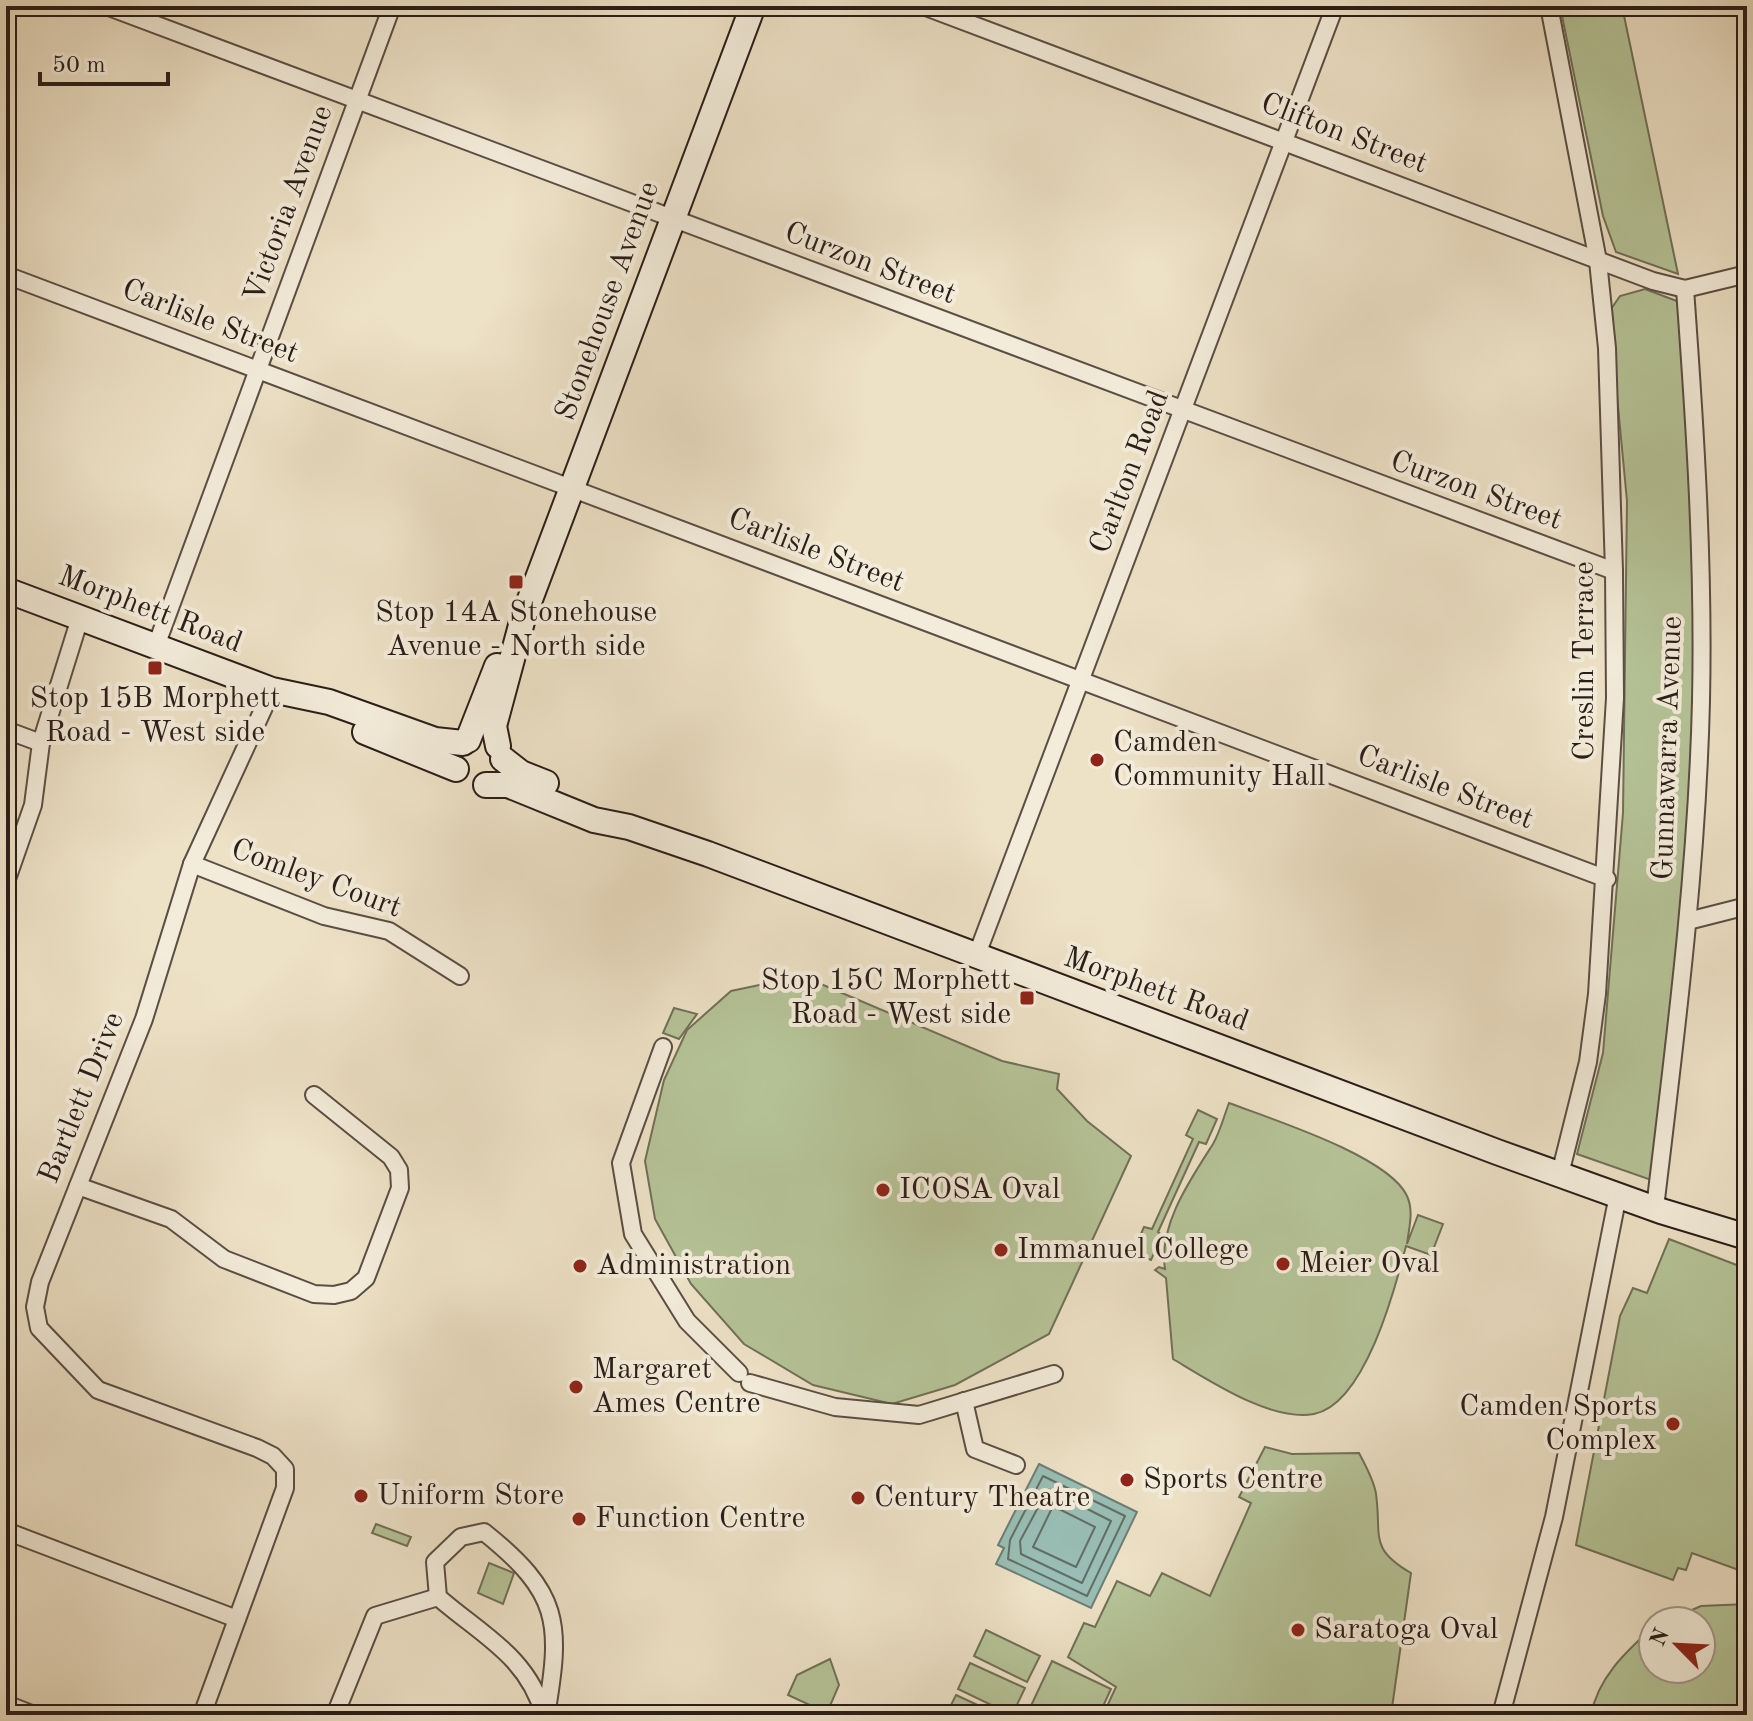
<svg xmlns="http://www.w3.org/2000/svg" width="1753" height="1721" viewBox="0 0 1753 1721" font-family="'Old Standard TT',serif">
  <style>
    .green { fill: #b5c397; stroke: #707058; stroke-width: 2 }
    .water { fill: #99beb5; stroke: #6d7e76; stroke-width: 2 }
    .lines { fill: none; stroke-linecap: round; stroke-linejoin: round }
    .shore { stroke: #626e66; stroke-width: 2 }
    .street-casing { stroke: #5b4e44; stroke-width: 20 }
    .secondary-casing { stroke: #2a1d18; stroke-width: 28 }
    .street { stroke: #f3ecda; stroke-width: 16 }
    .secondary { stroke: #f3ecda; stroke-width: 24 }
    .poi-dot { fill: #8f2418; stroke: #f3ecda; stroke-width: 3 }
    .labels { text-anchor: middle; dominant-baseline: central; stroke-width: 8; stroke-linejoin: round; paint-order: stroke }
    .street-label { font-size: 30px; fill: #2a1d18; stroke: #f3ecda }
    .poi-label { font-size: 30px; fill: #2a1d18; stroke: #f3ecda; text-anchor: start }
  </style>
  <rect width="100%" height="100%" fill="#ede1c6"/>
  <filter id="stains"><feTurbulence type="fractalNoise" baseFrequency=".0025" numOctaves="4"/><feColorMatrix values="0 0 0 0 .2 0 0 0 0 .09 0 0 0 0 .02 0 0 0 .5 -.17"/></filter>
  <radialGradient id="worn" r=".72"><stop offset=".6" stop-color="#630" stop-opacity="0"/><stop offset="1" stop-color="#630" stop-opacity=".3"/></radialGradient>
  <!-- green -->
  <g class="green">
    <path d="M 1560,6 L 1622,6 L 1678,274 L 1616,252 L 1603,216 Z"/>
    <path d="M 1645,289 L 1682,303 L 1698,661 L 1683,922 L 1654,1181 L 1577,1154 L 1603,1053 L 1623,813 L 1627,501 L 1609,312 L 1620,296 Z"/>
    <path d="M 802,976 L 1002,1061 L 1059,1074 L 1057,1089 L 1087,1121 L 1131,1156 L 1049,1334 L 955,1385 L 892,1404 L 813,1385 L 744,1344 L 691,1284 L 655,1219 L 645,1161 L 664,1080 L 687,1030 L 731,991 Z"/>
    <path d="M 674,1008 L 697,1014 L 679,1039 L 663,1033 Z"/>
    <path d="M 1229,1103 C 1271,1119 1389,1156 1407,1196 C 1414,1211 1409,1228 1407,1244 L 1418,1215 L 1443,1224 L 1431,1255 L 1406,1246 C 1395,1289 1365,1404 1314,1414 C 1271,1422 1208,1380 1173,1359 L 1166,1278 L 1155,1270 L 1159,1267 L 1165,1269 C 1158,1226 1190,1180 1213,1144 C 1220,1132 1224,1116 1229,1103 Z"/>
    <path d="M 1198,1110 L 1217,1119 L 1206,1144 L 1199,1142 L 1158,1232 L 1162,1235 L 1151,1260 L 1133,1252 L 1144,1227 L 1152,1229 L 1193,1139 L 1186,1135 Z"/>
    <path d="M 1669,1239 L 1747,1269 L 1747,1573 L 1692,1553 L 1686,1570 L 1678,1568 L 1673,1580 L 1576,1545 L 1620,1316 L 1633,1288 L 1647,1293 Z"/>
    <path d="M 1265,1447 L 1292,1454 L 1359,1453 C 1365,1465 1374,1480 1376,1494 C 1382,1536 1368,1548 1411,1573 L 1391,1715 L 1103,1715 L 1116,1687 L 1068,1657 L 1084,1623 L 1095,1627 L 1117,1581 L 1150,1596 L 1162,1573 L 1210,1596 L 1251,1503 L 1239,1497 Z"/>
    <path d="M 376,1524 L 411,1537 L 407,1546 L 372,1533 Z"/>
    <path d="M 489,1563 L 514,1573 L 503,1604 L 478,1593 Z"/>
    <path d="M 1747,1604 L 1747,1715 L 1591,1715 C 1598,1677 1626,1652 1653,1627 L 1653,1669 L 1701,1669 L 1701,1621 L 1666,1621 L 1701,1606 Z"/>
    <path d="M 986,1630 L 1040,1656 L 1027,1682 L 974,1656 Z"/>
    <path d="M 830,1659 L 839,1685 L 827,1713 L 788,1695 L 797,1675 Z"/>
    <path d="M 1052,1661 L 1111,1689 L 1099,1715 L 1035,1715 L 1028,1712 Z"/>
    <path d="M 970,1663 L 1025,1688 L 1012,1715 L 958,1689 Z"/>
    <path d="M 956,1695 L 999,1715 L 946,1715 Z"/>
  </g>
  <!-- water -->
  <path class="water" d="M 1039,1464 L 1137,1512 L 1091,1608 L 996,1564 L 1004,1548 L 998,1545 Z"/>
  <g class="lines">
    <!-- shore -->
    <g class="shore">
      <path d="M 1043,1476 L 1125,1516 L 1087,1596 L 1008,1559 L 1010,1540 Z"/>
      <path d="M 1048,1489 L 1111,1521 L 1082,1583 L 1021,1554 L 1020,1541 Z"/>
      <path d="M 1053,1506 L 1095,1527 L 1076,1567 L 1033,1547 Z"/>
    </g>
    <defs>
      <g id="street">
        <path d="M 106,6 L 1614,571"/>
        <path d="M 923,6 L 1653,281 L 1685,289 L 1747,274"/>
        <path d="M 1549,6 L 1598,261 L 1607,348 L 1614,571 L 1615,698 L 1597,994 L 1588,1062 L 1560,1174"/>
        <path d="M 6,275 L 1607,879"/>
        <path d="M 156,646 L 392,6"/>
        <path d="M 6,730 L 41,743"/>
        <path d="M 192,864 L 324,916 L 389,931 L 460,976"/>
        <path d="M 6,882 L 33,805 L 41,743 L 80,618"/>
        <path d="M 1688,921 L 1747,906"/>
        <path d="M 976,957 L 1335,6"/>
        <path d="M 663,1047 L 621,1163 L 633,1234 L 687,1321 L 739,1373"/>
        <path d="M 78,1186 L 171,1219 L 224,1259 L 314,1294 L 334,1295 L 351,1291 L 366,1278 L 400,1188 L 399,1170 L 391,1157 L 314,1095"/>
        <path d="M 1655,1208 C 1675,1040 1697,871 1701,701 C 1704,563 1695,426 1685,289"/>
        <path d="M 750,1383 L 835,1407 L 919,1415 L 1054,1374"/>
        <path d="M 964,1401 L 975,1449 L 1016,1465"/>
        <path d="M 6,1531 L 237,1619"/>
        <path d="M 6,1704 L 34,1715"/>
        <path d="M 202,1715 L 285,1488 L 285,1469 L 273,1456 L 257,1448 L 98,1390 L 39,1328 L 35,1307 L 40,1282 L 144,1019 L 192,864 L 272,690"/>
        <path d="M 335,1715 L 375,1616 L 438,1597"/>
        <path d="M 544,1715 C 528,1656 480,1634 438,1597 L 435,1562 L 461,1537 L 484,1532 C 560,1593 562,1622 546,1715"/>
        <path d="M 1501,1715 L 1554,1517 L 1618,1195"/>
      </g>
      <g id="secondary">
        <path d="M 6,590 L 272,690 L 329,702 L 435,740 L 463,743"/>
        <path d="M 365,732 L 456,769"/>
        <path d="M 468,740 L 497,666"/>
        <path d="M 498,746 L 494,726 L 523,618 L 753,6"/>
        <path d="M 503,759 L 521,773 L 546,783"/>
        <path d="M 486,785 L 508,785 L 594,820 L 629,827 L 708,854 L 1497,1152 L 1661,1211 L 1747,1237"/>
      </g>
    </defs>
    <!-- street casing -->
    <use href="#street" class="street-casing"/>
    <!-- secondary casing -->
    <use href="#secondary" class="secondary-casing"/>
    <!-- street -->
    <use href="#street" class="street"/>
    <!-- secondary -->
    <use href="#secondary" class="secondary"/>
  </g>
  <!-- markers -->
  <g class="poi-dot">
    <rect x="508" y="574" width="16" height="16" rx="4"/>
    <rect x="147" y="660" width="16" height="16" rx="4"/>
    <circle cx="1097" cy="760" r="8"/>
    <rect x="1019" y="990" width="16" height="16" rx="4"/>
    <circle cx="883" cy="1190" r="8"/>
    <circle cx="1001" cy="1250" r="8"/>
    <circle cx="1283" cy="1264" r="8"/>
    <circle cx="580" cy="1266" r="8"/>
    <circle cx="576" cy="1387" r="8"/>
    <circle cx="1673" cy="1424" r="8"/>
    <circle cx="1127" cy="1480" r="8"/>
    <circle cx="361" cy="1496" r="8"/>
    <circle cx="858" cy="1498" r="8"/>
    <circle cx="579" cy="1519" r="8"/>
    <circle cx="1298" cy="1630" r="8"/>
  </g>
  <g class="labels">
    <!-- street labels -->
    <g class="street-label">
      <text transform="translate(1344 134) rotate(21)">Clifton Street</text>
      <text transform="translate(289 204) rotate(-70)">Victoria Avenue</text>
      <text transform="translate(870 264) rotate(21)">Curzon Street</text>
      <text transform="translate(608 301) rotate(-70)">Stonehouse Avenue</text>
      <text transform="translate(210 322) rotate(21)">Carlisle Street</text>
      <text transform="translate(1130 472) rotate(-69)">Carlton Road</text>
      <text transform="translate(1476 491) rotate(20)">Curzon Street</text>
      <text transform="translate(816 551) rotate(21)">Carlisle Street</text>
      <text transform="translate(150 610) rotate(21)">Morphett Road</text>
      <text transform="translate(1585 661) rotate(-90)">Creslin Terrace</text>
      <text transform="translate(1668 748) rotate(-88)">Gunnawarra Avenue</text>
      <text transform="translate(1445 788) rotate(21)">Carlisle Street</text>
      <text transform="translate(316 879) rotate(20)">Comley Court</text>
      <text transform="translate(1156 990) rotate(20)">Morphett Road</text>
      <text transform="translate(82 1098) rotate(-68)">Bartlett Drive</text>
    </g>
    <!-- poi labels -->
    <g class="poi-label">
      <text x="516" y="613" text-anchor="middle">Stop 14A Stonehouse<tspan x="516" dy="34">Avenue - North side</tspan></text>
      <text x="155" y="699" text-anchor="middle">Stop 15B Morphett<tspan x="155" dy="34">Road - West side</tspan></text>
      <text x="1113" y="743">Camden<tspan x="1113" dy="34">Community Hall</tspan></text>
      <text x="1011" y="981" text-anchor="end">Stop 15C Morphett<tspan x="1011" dy="34">Road - West side</tspan></text>
      <text x="899" y="1190">ICOSA Oval</text>
      <text x="1017" y="1250">Immanuel College</text>
      <text x="1299" y="1264">Meier Oval</text>
      <text x="596" y="1266">Administration</text>
      <text x="592" y="1370">Margaret<tspan x="592" dy="34">Ames Centre</tspan></text>
      <text x="1657" y="1407" text-anchor="end">Camden Sports<tspan x="1657" dy="34">Complex</tspan></text>
      <text x="1143" y="1480">Sports Centre</text>
      <text x="377" y="1496">Uniform Store</text>
      <text x="874" y="1498">Century Theatre</text>
      <text x="595" y="1519">Function Centre</text>
      <text x="1314" y="1630">Saratoga Oval</text>
    </g>
  </g>
  <!-- margin -->
  <rect width="1753" height="1721" fill="none" stroke="#ede1c6" stroke-width="32"/>
  <rect x="8" y="8" width="1737" height="1705" fill="none" stroke="#2a1d18" stroke-width="4"/>
  <rect x="16" y="16" width="1721" height="1689" fill="none" stroke="#2a1d18" stroke-width="2"/>
  <!-- north arrow -->
  <g transform="translate(1677 1645) rotate(294)"><circle r="38" fill="#f3ecda" stroke="#a3998c" stroke-width="2"/>
  <path d="M0-6L14 30L0 20L-14 30Z" fill="#8f2418"/>
  <text y="-12" font-size="22" font-weight="bold" text-anchor="middle" fill="#2a1d18">N</text>
  </g>
  <!-- scale -->
  <path d="M40 72v12h128v-12" fill="none" stroke="#2a1d18" stroke-width="4"/>
  <text x="52" y="72" font-size="24" fill="#2a1d18" stroke="#f3ecda" stroke-width="6" paint-order="stroke">50 m</text>
  <rect width="100%" height="100%" filter="url(#stains)"/>
  <rect width="100%" height="100%" fill="url(#worn)"/>
</svg>
